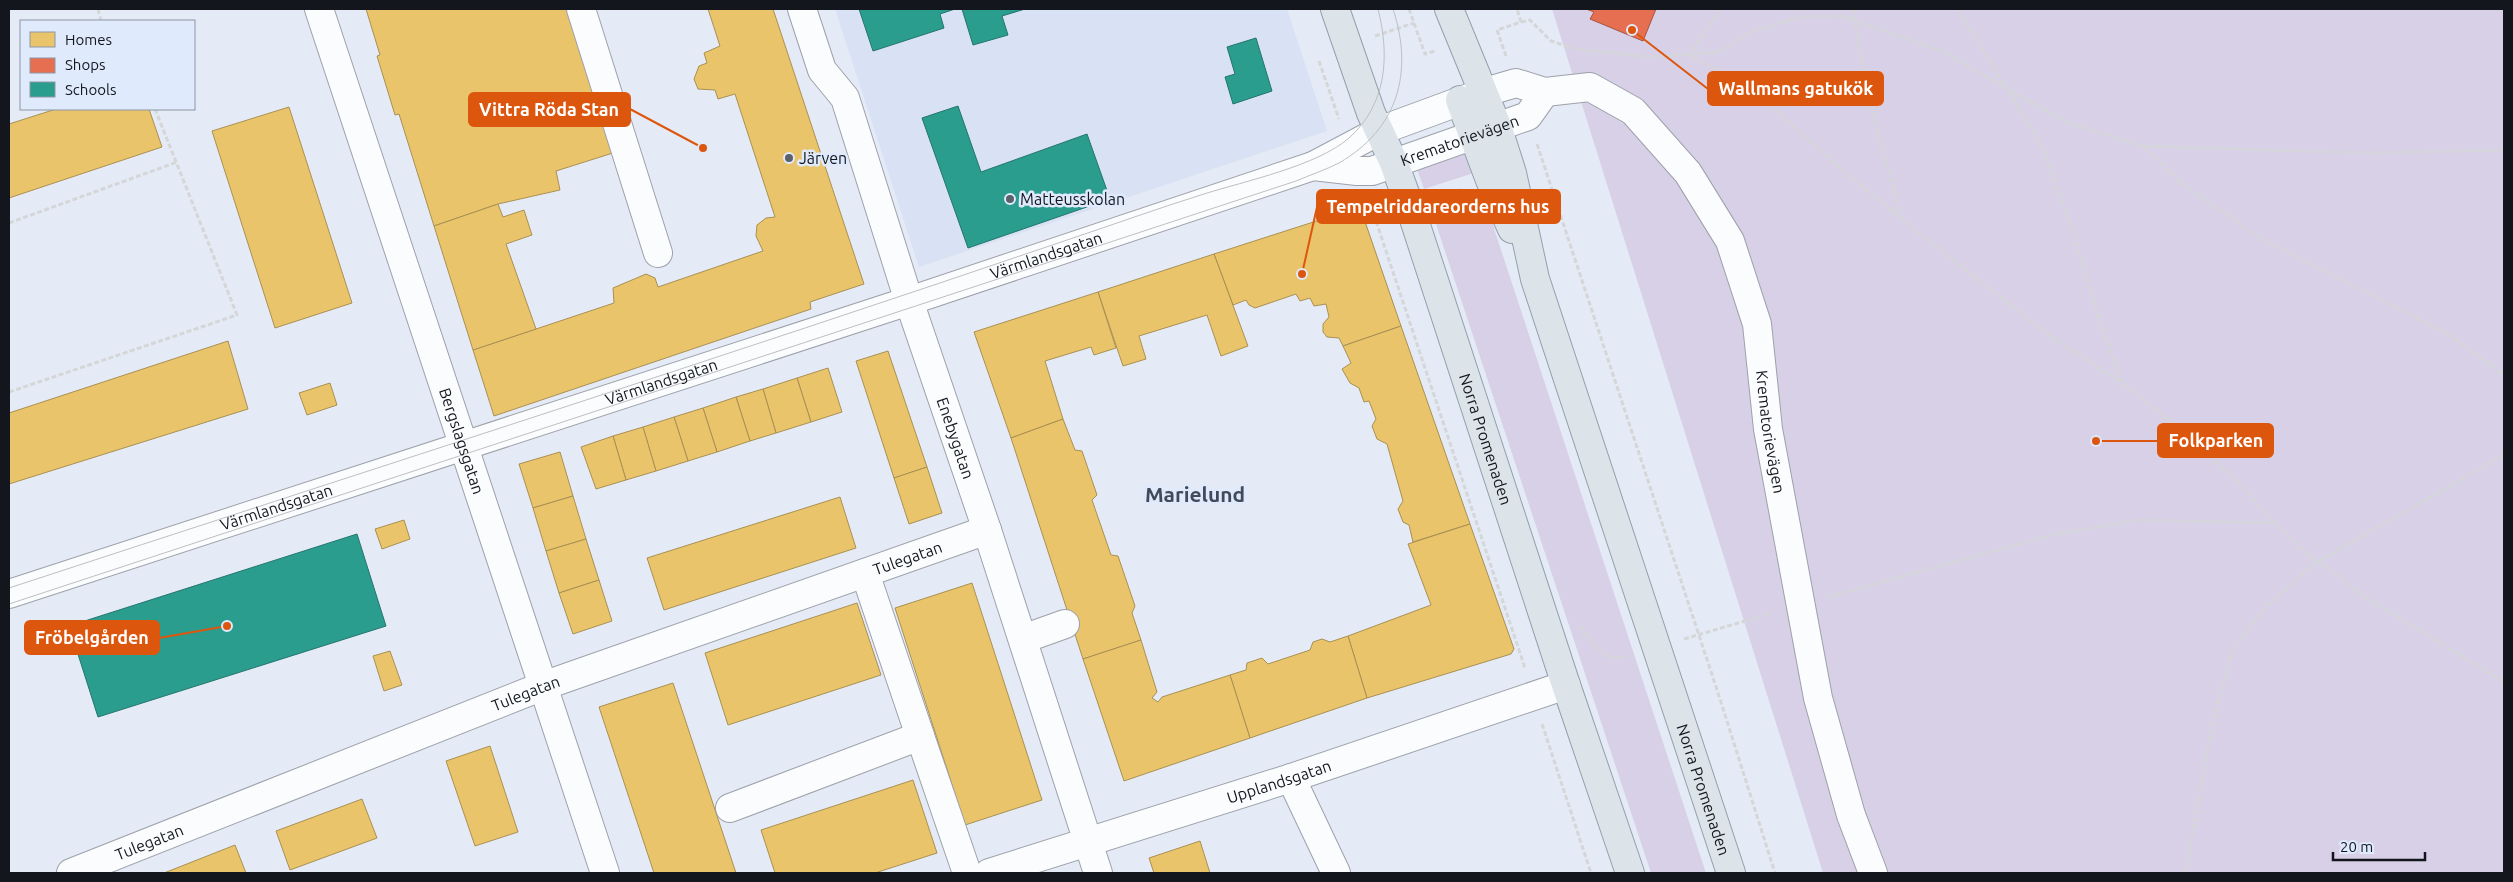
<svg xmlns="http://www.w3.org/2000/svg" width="2513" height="882" viewBox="0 0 2513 882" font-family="Ubuntu,sans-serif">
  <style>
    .built { fill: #d8e2f4 }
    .green { fill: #d7d0e7 }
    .homes { fill: #e9c46a; stroke: #a99053 }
    .shops { fill: #e76f51; stroke: #a75541 }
    .schools { fill: #2a9d8f; stroke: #23756d }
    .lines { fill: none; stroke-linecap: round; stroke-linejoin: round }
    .minor-casing { stroke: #9da1aa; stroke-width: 30 }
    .major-casing { stroke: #92a0ab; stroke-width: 30 }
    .path { stroke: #d4d6d8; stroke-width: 3; stroke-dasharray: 5 2.5; stroke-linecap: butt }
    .minor { stroke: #fbfcfe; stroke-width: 28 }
    .major { stroke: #dce4e9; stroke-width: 28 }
    .tram { stroke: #bdbfc1; stroke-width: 1 }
    .poi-dot { fill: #5c6169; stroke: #dfeafc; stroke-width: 2 }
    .labels { text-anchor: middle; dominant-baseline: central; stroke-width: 5; stroke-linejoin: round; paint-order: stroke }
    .street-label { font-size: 16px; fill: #13171d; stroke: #dfeafc }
    .poi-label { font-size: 16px; fill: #13171d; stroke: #dfeafc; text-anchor: start }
    .district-label { font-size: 21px; font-weight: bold; fill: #414a58; stroke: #dfeafc }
    .leader { fill: none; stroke: #dd560d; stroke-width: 2 }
    .callout-dot { fill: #dd560d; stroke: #dfeafc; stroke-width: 2 }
    .callout { fill: #dd560d; stroke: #dd560d; stroke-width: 2 }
    .callout-label { font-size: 18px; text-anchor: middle; font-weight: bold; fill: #fff }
  </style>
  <rect width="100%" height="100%" fill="#e5ebf6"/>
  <!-- built -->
  <path class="built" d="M 835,9 L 1287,9 L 1327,131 L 919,267 Z"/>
  <!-- green -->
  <g class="green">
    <path d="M 1552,9 L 2504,9 L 2504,873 L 1823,873 Z"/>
    <path d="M 1463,152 L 1469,153 L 1477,172 L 1424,189 L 1418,172 L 1421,166 Z"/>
    <path d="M 1483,195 L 1706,873 L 1651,873 L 1432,212 Z"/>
  </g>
  <!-- homes -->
  <g class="homes">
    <path d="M 366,9 L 569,9 L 616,152 L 556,171 L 560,190 L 498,204 L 434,226 L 399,114 L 395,115 L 377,56 L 380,55 Z"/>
    <path d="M 708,9 L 773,9 L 864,284 L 810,302 L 811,309 L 494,416 L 473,350 L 614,303 L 613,288 L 646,274 L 655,278 L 658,287 L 763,251 L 756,236 L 757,225 L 766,218 L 775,217 L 735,94 L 718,99 L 715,90 L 698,89 L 694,79 L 699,66 L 707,63 L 704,53 L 720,46 Z"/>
    <path d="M 289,107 L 352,303 L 275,328 L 212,131 Z"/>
    <path d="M 56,109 L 149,109 L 162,147 L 9,198 L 9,124 Z"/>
    <path d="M 498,204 L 503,217 L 524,210 L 532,235 L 506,244 L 536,329 L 473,350 L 434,226 Z"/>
    <path d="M 1360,207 L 1401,326 L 1343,346 L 1339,338 L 1327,337 L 1323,332 L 1323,324 L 1329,317 L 1326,304 L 1314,306 L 1310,298 L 1300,301 L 1296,294 L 1255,308 L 1249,305 L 1246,300 L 1233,305 L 1214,254 Z"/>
    <path d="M 1214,254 L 1248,346 L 1221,356 L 1207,315 L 1139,336 L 1146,359 L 1123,366 L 1098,292 Z"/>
    <path d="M 1098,292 L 1116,348 L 1094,355 L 1091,347 L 1045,361 L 1063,419 L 1011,438 L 974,332 Z"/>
    <path d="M 1401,326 L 1470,524 L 1413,542 L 1409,525 L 1403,522 L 1398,509 L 1403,501 L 1387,444 L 1377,439 L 1372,426 L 1376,419 L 1369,401 L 1364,402 L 1359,388 L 1350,383 L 1342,369 L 1351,363 L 1343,346 Z"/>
    <path d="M 228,341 L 248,409 L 9,484 L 9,413 Z"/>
    <path d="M 888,351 L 927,467 L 894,478 L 856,361 Z"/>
    <path d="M 828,368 L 842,412 L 811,422 L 797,378 Z"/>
    <path d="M 797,378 L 811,422 L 776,433 L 763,389 Z"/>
    <path d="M 330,383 L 337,405 L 307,415 L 299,393 Z"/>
    <path d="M 763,389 L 776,433 L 750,441 L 736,397 Z"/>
    <path d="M 736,397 L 750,441 L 717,452 L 703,408 Z"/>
    <path d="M 703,408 L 717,452 L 688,461 L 674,417 Z"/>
    <path d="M 674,417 L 688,461 L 656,471 L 643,427 Z"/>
    <path d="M 1063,419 L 1075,450 L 1082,451 L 1097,495 L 1092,500 L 1111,555 L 1118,556 L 1135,606 L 1132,613 L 1141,640 L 1083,659 L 1011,438 Z"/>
    <path d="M 643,427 L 656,471 L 626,480 L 613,436 Z"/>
    <path d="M 613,436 L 626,480 L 596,489 L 581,447 Z"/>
    <path d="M 560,452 L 573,496 L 533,508 L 519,464 Z"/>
    <path d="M 927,467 L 942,513 L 909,524 L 894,478 Z"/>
    <path d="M 573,496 L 586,539 L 546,551 L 533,508 Z"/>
    <path d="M 840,497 L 856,548 L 664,610 L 647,558 Z"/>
    <path d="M 404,520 L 410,539 L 382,549 L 375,529 Z"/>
    <path d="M 1470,524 L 1514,649 L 1511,654 L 1367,698 L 1348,636 L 1431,605 L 1408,544 Z"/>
    <path d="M 586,539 L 599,580 L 559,593 L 546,551 Z"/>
    <path d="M 599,580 L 612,621 L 573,634 L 559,593 Z"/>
    <path d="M 972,583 L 1042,800 L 965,825 L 895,608 Z"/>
    <path d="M 857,603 L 881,675 L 728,725 L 705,653 Z"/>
    <path d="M 1348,636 L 1367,698 L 1250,738 L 1230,675 L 1246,670 L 1247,663 L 1262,658 L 1268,664 L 1310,650 L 1313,642 L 1322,639 L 1330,642 Z"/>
    <path d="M 1141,640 L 1157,692 L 1152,698 L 1158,702 L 1162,697 L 1230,675 L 1250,738 L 1124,781 L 1083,659 Z"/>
    <path d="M 390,651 L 402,685 L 384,691 L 373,656 Z"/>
    <path d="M 673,683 L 736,873 L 654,873 L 599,707 Z"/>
    <path d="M 490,746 L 518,832 L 475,846 L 446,761 Z"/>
    <path d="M 913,780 L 937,853 L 875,873 L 775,873 L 761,830 Z"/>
    <path d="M 362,799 L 377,838 L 290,870 L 276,831 Z"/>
    <path d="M 1200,841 L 1210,873 L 1154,873 L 1149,858 Z"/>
    <path d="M 235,845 L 246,873 L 164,873 Z"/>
  </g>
  <!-- shops -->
  <path class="shops" d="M 1586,9 L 1656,9 L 1643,41 L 1590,19 L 1594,12 Z"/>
  <!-- schools -->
  <g class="schools">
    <path d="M 859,9 L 955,9 L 940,14 L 944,28 L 873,51 Z"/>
    <path d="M 962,9 L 1025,9 L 1002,16 L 1008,35 L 973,45 Z"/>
    <path d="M 1256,38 L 1272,91 L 1233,104 L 1225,77 L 1235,74 L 1227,47 Z"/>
    <path d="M 958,106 L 981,172 L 1087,134 L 1110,199 L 968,248 L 922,118 Z"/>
    <path d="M 357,534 L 386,626 L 98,717 L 69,626 Z"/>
  </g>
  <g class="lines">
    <defs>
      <g id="minor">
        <path id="s1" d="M 319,9 L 605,873"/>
        <path d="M 581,9 L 658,253"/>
        <path id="s2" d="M 802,9 L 822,70 L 845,98 L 907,295 L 987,530 L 1098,873"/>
        <path id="s3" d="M 1313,166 L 1357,171 L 1372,171 L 1528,116 L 1545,92"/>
        <path d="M 865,573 L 920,736"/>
        <path id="s4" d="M 9,594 L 909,301 L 1313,166 L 1379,131 L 1485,92 L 1516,83 L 1545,92 L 1590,87 L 1633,111 L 1688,173 L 1730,241 L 1757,324 L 1768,429 L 1818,698 L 1851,815 L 1873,873"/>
        <path d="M 1023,639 L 1065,624"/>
        <path d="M 1291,778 L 1336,873"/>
        <path d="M 730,808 L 920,736 L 967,873"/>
        <path id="s5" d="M 71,873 L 543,686 L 987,530"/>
        <path id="s6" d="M 989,873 L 1291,778 L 1566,685"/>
      </g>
      <g id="major">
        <path id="s7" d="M 1335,9 L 1371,113 L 1394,163 L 1410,207 L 1566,685 L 1630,873"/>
        <path id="s8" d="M 1449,9 L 1497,126 L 1512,173 L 1535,279 L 1731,873"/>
        <path d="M 1460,100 L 1490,180 L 1512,229"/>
      </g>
    </defs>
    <!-- minor casing -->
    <use href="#minor" class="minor-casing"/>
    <!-- major casing -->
    <use href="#major" class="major-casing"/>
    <!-- path -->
    <g class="path">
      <path d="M 98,9 L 101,21"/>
      <path d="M 1409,9 L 1425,54 L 1435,51"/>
      <path d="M 1720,9 L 1689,55 L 1754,90 L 1826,156 L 1930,242 L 2053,338 L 2122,383"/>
      <path d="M 1853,9 L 1863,69 L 1880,143 L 1895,192 L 1898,215"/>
      <path d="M 1958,9 L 2042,146 L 2074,234 L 2097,314 L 2122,383 L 2189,435 L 2239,483 L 2274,523 L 2302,549 L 2361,594 L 2504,682"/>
      <path d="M 1521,22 L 1530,20 L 1551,41 L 1575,49 L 1649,57 L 1719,52 L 1753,31 L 1800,17 L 1842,16 L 1944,52 L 2064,121 L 2141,146 L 2369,153 L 2504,150"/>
      <path d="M 1375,36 L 1414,23"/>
      <path d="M 1506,56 L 1497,30 L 1521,22 L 1517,9"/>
      <path d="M 1319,61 L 1339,119"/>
      <path d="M 1537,144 L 1720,699 L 1775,873"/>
      <path d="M 2144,147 L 2180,182 L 2258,237 L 2450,335 L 2504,375"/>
      <path d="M 1436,198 L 1464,189"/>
      <path d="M 1369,200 L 1525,668"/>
      <path d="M 9,223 L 177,162"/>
      <path d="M 9,392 L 237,315 L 155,109"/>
      <path d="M 1828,597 L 2052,535 L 2138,520 L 2274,523"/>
      <path d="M 1579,626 C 1596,642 1600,664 1628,656"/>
      <path d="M 1684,639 L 1772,613"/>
      <path d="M 1542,724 L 1591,873"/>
      <path d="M 2183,873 L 2187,865 L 2210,735 L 2232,650 L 2265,608 L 2312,565 L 2504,455"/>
    </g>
    <!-- minor -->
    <use href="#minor" class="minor"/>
    <!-- major -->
    <use href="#major" class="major"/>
    <!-- tram -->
    <g class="tram">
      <path d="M 9,588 C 363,472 718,359 1070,239 C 1115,224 1159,208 1204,194 C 1245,181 1317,166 1349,138 C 1387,104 1390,56 1378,9"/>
      <path d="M 9,604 L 1296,181 C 1310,175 1325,170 1339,163 C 1398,129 1414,72 1393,9"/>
    </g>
  </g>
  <!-- markers -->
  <g class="poi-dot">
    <circle cx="789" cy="158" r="5"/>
    <circle cx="1010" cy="199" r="5"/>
  </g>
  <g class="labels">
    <!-- street labels -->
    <g class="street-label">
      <text stroke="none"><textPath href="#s3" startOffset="152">Krematorievägen</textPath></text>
      <text stroke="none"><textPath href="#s4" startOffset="1091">Värmlandsgatan</textPath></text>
      <text stroke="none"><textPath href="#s4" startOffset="686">Värmlandsgatan</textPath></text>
      <text stroke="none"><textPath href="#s4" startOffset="2076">Krematorievägen</textPath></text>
      <text stroke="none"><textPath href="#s2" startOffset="458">Enebygatan</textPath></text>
      <text stroke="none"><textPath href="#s7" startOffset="456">Norra Promenaden</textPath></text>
      <text stroke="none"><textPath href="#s1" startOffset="455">Bergslagsgatan</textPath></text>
      <text stroke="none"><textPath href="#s4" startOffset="281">Värmlandsgatan</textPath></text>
      <text stroke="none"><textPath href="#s5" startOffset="894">Tulegatan</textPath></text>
      <text stroke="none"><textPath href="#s5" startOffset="489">Tulegatan</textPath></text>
      <text stroke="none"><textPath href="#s6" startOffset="304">Upplandsgatan</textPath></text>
      <text stroke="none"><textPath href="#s8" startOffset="822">Norra Promenaden</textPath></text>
      <text stroke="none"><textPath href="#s5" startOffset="84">Tulegatan</textPath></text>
    </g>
    <!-- poi labels -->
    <g class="poi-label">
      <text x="799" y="158">Järven</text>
      <text x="1020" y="199">Matteusskolan</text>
    </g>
    <!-- district labels -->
    <g class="district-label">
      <text x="1195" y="494">Marielund</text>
    </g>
  </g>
  <!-- callouts -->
  <path class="leader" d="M1632 30L1708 89M703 148L630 109M1302 274L1317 207M2096 441L2158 441M227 626L159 638"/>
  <g class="callout-dot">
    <circle cx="1632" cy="30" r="5"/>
    <circle cx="703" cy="148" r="5"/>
    <circle cx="1302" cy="274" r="5"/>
    <circle cx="2096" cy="441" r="5"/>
    <circle cx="227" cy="626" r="5"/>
  </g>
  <g class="callout">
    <rect x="1708" y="72" width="175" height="33" rx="5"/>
    <rect x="469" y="93" width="161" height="33" rx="5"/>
    <rect x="1317" y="190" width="243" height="33" rx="5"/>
    <rect x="2158" y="424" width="115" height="33" rx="5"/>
    <rect x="25" y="621" width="134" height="33" rx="5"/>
  </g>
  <g class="callout-label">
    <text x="1796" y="95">Wallmans gatukök</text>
    <text x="549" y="116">Vittra Röda Stan</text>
    <text x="1438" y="213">Tempelriddareorderns hus</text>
    <text x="2216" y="447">Folkparken</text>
    <text x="92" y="644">Fröbelgården</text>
  </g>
  <!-- border -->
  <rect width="2513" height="882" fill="none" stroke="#13171d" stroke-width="20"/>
  <!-- legend -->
  <rect x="20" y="20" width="175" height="90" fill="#dfeafc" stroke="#8d96a3"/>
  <rect x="30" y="32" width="25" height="15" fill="#e9c46a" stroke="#8d96a3"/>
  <text x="65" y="45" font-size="15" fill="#13171d">Homes</text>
  <rect x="30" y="58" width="25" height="15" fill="#e76f51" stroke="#8d96a3"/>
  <text x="65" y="70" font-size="15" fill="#13171d">Shops</text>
  <rect x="30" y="82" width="25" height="15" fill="#2a9d8f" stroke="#8d96a3"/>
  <text x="65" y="95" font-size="15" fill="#13171d">Schools</text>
  <!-- scale -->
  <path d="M2333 852v8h92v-8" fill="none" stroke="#13171d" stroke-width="2.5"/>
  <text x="2340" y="852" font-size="15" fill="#13171d" stroke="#dfeafc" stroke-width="4" paint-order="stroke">20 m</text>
</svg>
